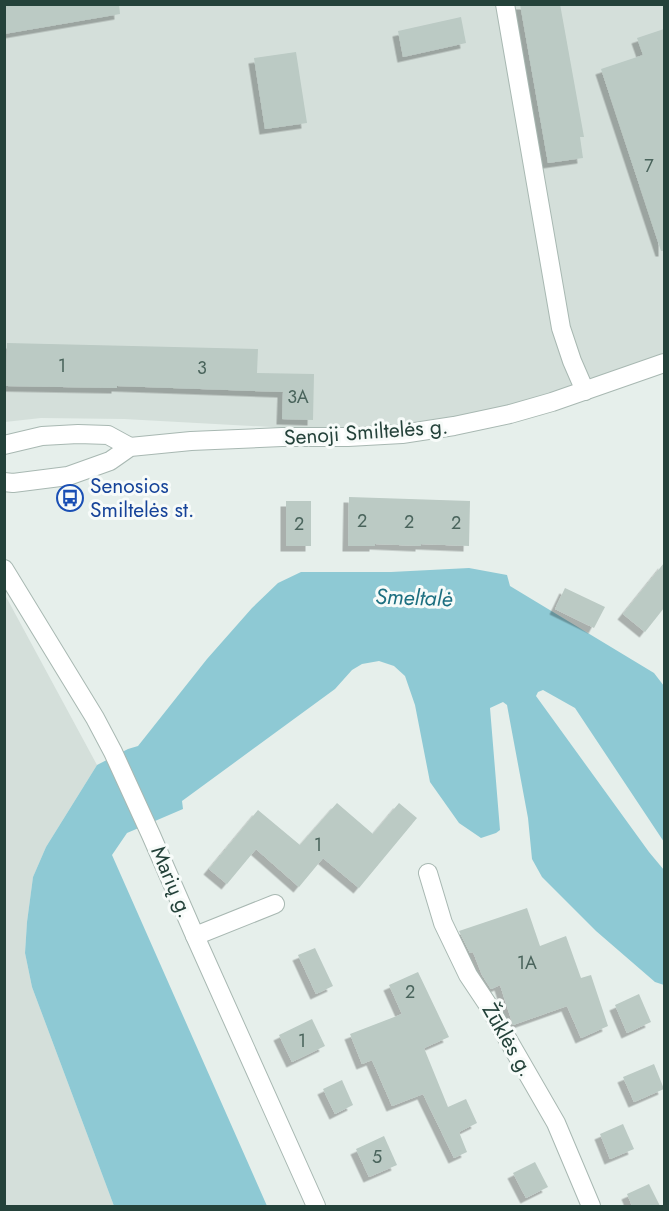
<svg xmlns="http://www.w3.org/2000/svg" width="669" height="1211" viewBox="0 0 669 1211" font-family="Jost,sans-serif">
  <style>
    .built { fill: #d4dfda }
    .water { fill: #8ec9d4 }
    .building { fill: #bbcac4; filter: url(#shadow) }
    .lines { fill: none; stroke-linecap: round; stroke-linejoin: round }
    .street-casing { stroke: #a8b8b2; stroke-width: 20 }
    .street { stroke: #fff; stroke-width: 18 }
    .labels { text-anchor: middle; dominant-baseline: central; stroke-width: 6; stroke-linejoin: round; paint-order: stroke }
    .number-label { font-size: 18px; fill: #4a645c }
    .street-label { font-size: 21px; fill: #24423a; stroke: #f7fbf9 }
    .transit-label { font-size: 21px; fill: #164399; stroke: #f7fbf9; text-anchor: start }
    .water-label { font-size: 22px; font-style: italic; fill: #1c6f80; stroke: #f7fbf9 }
  </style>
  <defs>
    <filter id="shadow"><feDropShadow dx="-5.5" dy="5.5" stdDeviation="0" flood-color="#0004"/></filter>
  </defs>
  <rect width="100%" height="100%" fill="#e6efeb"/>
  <!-- built -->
  <g class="built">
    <path d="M 5,5 L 664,5 L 664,354 L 540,398 L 454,417 L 364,428 L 290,428 L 124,419 L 41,418 L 5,422 Z"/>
    <path d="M 4,593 L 97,765 L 46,847 L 33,877 L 27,922 L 25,953 L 32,987 L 114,1206 L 5,1206 Z"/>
  </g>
  <!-- water -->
  <path class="water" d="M 469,568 L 507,575 L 510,586 L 654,673 L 664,686 L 664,842 L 575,708 L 543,690 L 538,692 L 536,696 L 649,852 L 664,870 L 664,985 L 655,982 L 596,931 L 542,877 L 532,859 L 528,818 L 507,705 L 503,702 L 490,708 L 500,830 L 496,833 L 481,838 L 459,823 L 430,782 L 415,705 L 405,676 L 394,666 L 379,661 L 362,664 L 352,670 L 335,689 L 182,801 L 183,809 L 127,833 L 112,855 L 267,1206 L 114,1206 L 32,987 L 25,953 L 27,922 L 33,877 L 46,847 L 97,765 L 128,749 L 138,746 L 207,659 L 252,608 L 278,583 L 301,572 L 391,572 Z"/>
  <!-- building -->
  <g class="building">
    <path d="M 4,4 L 119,4 L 120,14 L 4,34 Z"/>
    <path d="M 520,4 L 560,4 L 584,137 L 580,137 L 583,158 L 548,163 Z"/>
    <path d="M 461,17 L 466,43 L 403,57 L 398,31 Z"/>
    <path d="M 664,29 L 664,251 L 661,251 L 601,69 L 643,55 L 637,38 Z"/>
    <path d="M 296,52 L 307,123 L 265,129 L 254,58 Z"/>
    <path d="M 7,343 L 258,349 L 257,373 L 314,374 L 313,420 L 282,419 L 283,392 L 117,386 L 117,388 L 6,386 Z"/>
    <path d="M 349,497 L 470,501 L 469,546 L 421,544 L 421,546 L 375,544 L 375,546 L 348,546 Z"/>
    <rect x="286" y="501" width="25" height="45"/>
    <path d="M 664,563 L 664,608 L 645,632 L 623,614 Z"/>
    <path d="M 565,588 L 605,607 L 594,628 L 555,609 Z"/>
    <path d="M 337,803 L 373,834 L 399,803 L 417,818 L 359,888 L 323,858 L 299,887 L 256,849 L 227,884 L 209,869 L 258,810 L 300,845 Z"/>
    <path d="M 527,908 L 540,946 L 566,936 L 581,978 L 591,975 L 608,1026 L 581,1038 L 567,1006 L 513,1025 L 500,985 L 491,989 L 482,975 L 473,952 L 470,953 L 459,931 Z"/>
    <path d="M 315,948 L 333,986 L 316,994 L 298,955 Z"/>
    <path d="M 418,972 L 449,1037 L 424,1048 L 448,1107 L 466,1099 L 477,1123 L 459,1132 L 467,1152 L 454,1158 L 423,1094 L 392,1106 L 372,1060 L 362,1064 L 350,1034 L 402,1014 L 389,985 Z"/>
    <path d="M 639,994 L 651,1022 L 627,1033 L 615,1005 Z"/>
    <path d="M 312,1019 L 325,1046 L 292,1062 L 279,1035 Z"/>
    <path d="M 654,1064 L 664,1089 L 634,1102 L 623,1077 Z"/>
    <path d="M 342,1080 L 353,1105 L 335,1114 L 323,1089 Z"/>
    <path d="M 623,1124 L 634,1149 L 610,1159 L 600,1134 Z"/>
    <path d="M 384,1136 L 397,1165 L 369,1177 L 356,1149 Z"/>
    <path d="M 535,1162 L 548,1187 L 526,1198 L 513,1173 Z"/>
    <path d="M 649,1184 L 660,1206 L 632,1206 L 627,1194 Z"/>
  </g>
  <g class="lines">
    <defs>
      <g id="street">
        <path d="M 505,4 L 561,328 L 572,361 L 585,391"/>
        <path d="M 4,445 L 42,436 L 78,434 L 108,435 L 130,447"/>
        <path d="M 4,482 L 13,483 L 68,476 L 110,461 L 130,447 L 191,441 L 282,437 L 348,437 L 402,434 L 454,426 L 510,414 L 552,402 L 664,363"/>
        <path d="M 4,569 L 95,718 L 113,752 L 151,835 L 195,936 L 316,1206"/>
        <path d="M 428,873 L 443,923 L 468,975 L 488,1005 L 556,1123 L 591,1206"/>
        <path d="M 195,936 L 275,904"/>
      </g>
    </defs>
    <!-- street casing -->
    <use href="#street" class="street-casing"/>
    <!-- street -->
    <use href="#street" class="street"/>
  </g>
  <!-- icons -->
  <defs>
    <symbol id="bus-ring" viewBox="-11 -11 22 22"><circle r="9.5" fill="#f7fbf9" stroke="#1a4fb4" stroke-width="1.5"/><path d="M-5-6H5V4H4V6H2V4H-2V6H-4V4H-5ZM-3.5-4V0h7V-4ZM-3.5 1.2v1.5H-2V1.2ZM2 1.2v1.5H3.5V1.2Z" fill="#1a4fb4"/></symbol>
  </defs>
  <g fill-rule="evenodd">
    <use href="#bus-ring" x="55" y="483" width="30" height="30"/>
  </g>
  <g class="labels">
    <!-- number labels -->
    <g class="number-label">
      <text x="649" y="166">7</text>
      <text x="62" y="366">1</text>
      <text x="202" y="368">3</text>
      <text x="298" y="397">3A</text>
      <text x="362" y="521">2</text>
      <text x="409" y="522">2</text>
      <text x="456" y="523">2</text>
      <text x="299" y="524">2</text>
      <text x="318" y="845">1</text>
      <text x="527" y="963">1A</text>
      <text x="410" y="992">2</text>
      <text x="302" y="1041">1</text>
      <text x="377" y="1157">5</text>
    </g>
    <!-- street labels -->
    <g class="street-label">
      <text transform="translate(366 432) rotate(-4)">Senoji Smiltelės g.</text>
      <text transform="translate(172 882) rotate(67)">Marių g.</text>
      <text transform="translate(508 1040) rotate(60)">Žūklės g.</text>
    </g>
    <!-- transit labels -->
    <g class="transit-label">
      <text x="90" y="486">Senosios<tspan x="90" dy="24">Smiltelės st.</tspan></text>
    </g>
    <!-- water labels -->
    <g class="water-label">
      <text transform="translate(414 597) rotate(2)">Smeltalė</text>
    </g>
  </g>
  <!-- border -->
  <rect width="669" height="1211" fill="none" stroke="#24423a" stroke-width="12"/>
</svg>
